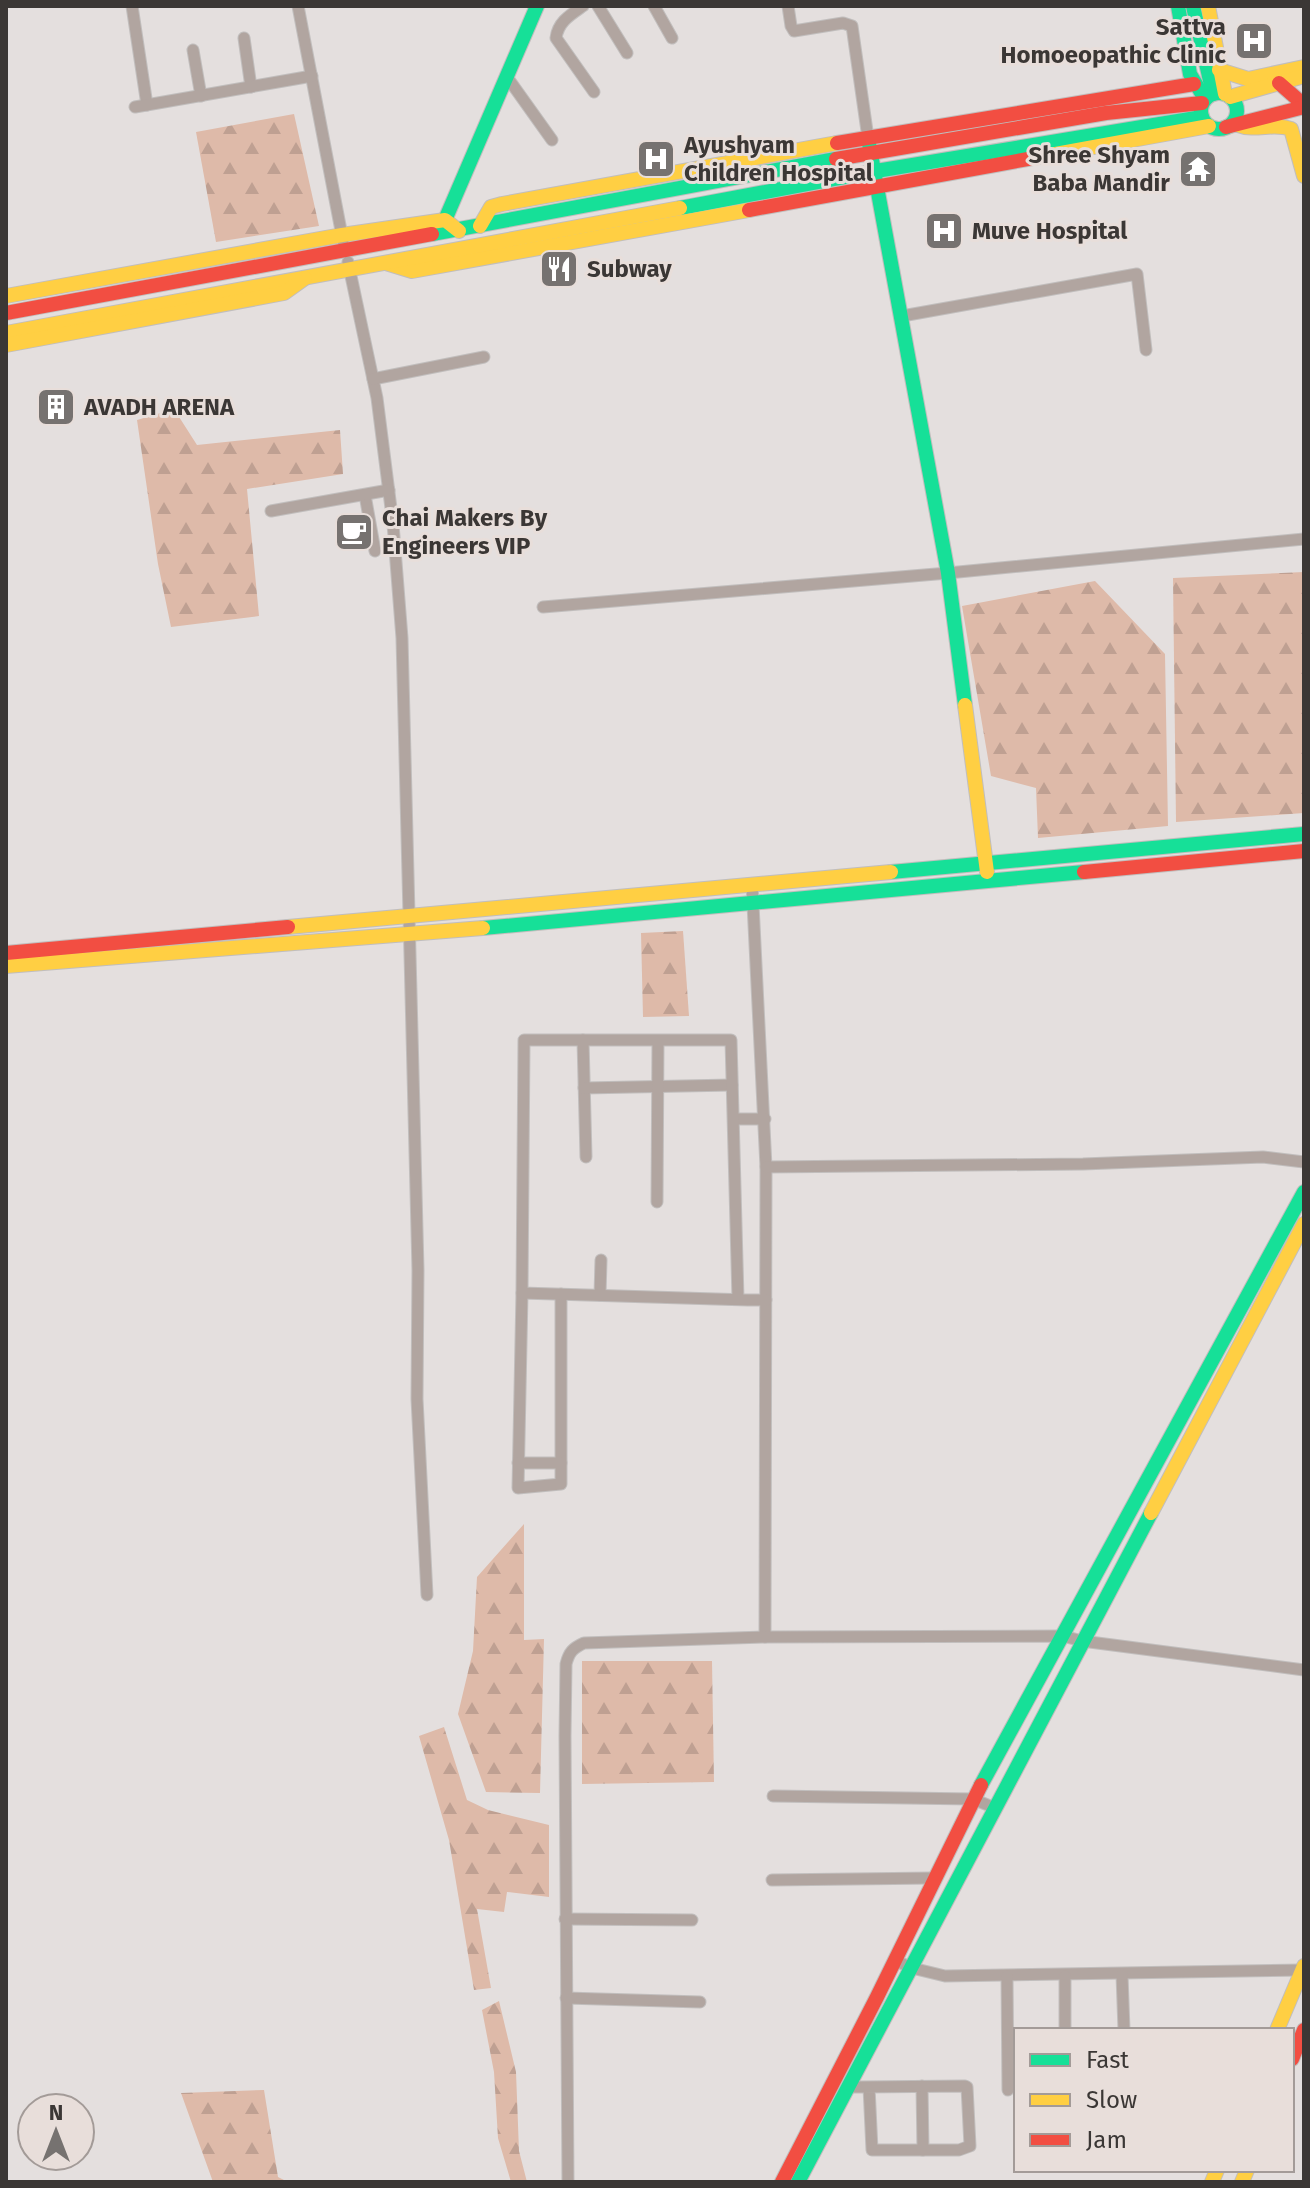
<svg xmlns="http://www.w3.org/2000/svg" width="1310" height="2188" viewBox="0 0 1310 2188" font-family="'Fira Sans',sans-serif">
  <style>
    .forest { fill: url(#forest-firs) }
    .lines { fill: none; stroke-linecap: round; stroke-linejoin: round }
    .street-casing { stroke: #c1bebd; stroke-width: 13 }
    .fast-casing { stroke: #c1bebd; stroke-width: 16 }
    .slow-casing { stroke: #c1bebd; stroke-width: 16 }
    .jam-casing { stroke: #c1bebd; stroke-width: 16 }
    .street { stroke: #b1a5a0; stroke-width: 11 }
    .fast { stroke: #16e098; stroke-width: 14 }
    .slow { stroke: #ffcf43; stroke-width: 14 }
    .jam { stroke: #f24e42; stroke-width: 14 }
    .labels { text-anchor: middle; dominant-baseline: central; stroke-width: 6; stroke-linejoin: round; paint-order: stroke }
    .poi-label { font-size: 24px; font-weight: bold; fill: #3b3735; stroke: #e8deda; text-anchor: start }
  </style>
  <defs>
    <pattern id="forest-firs" width="22" height="20" patternUnits="userSpaceOnUse" patternTransform="scale(2)"><rect width="22" height="20" fill="#debaa9"/><path d="M5 1l3.5 6h-7zM16 11l3.5 6h-7z" fill="#bfa092"/></pattern>
  </defs>
  <rect width="100%" height="100%" fill="#e4dfde"/>
  <!-- forest -->
  <g class="forest">
    <path d="M 294,114 L 319,226 L 216,242 L 196,132 Z"/>
    <path d="M 174,409 L 197,445 L 340,430 L 343,474 L 247,489 L 259,616 L 171,627 L 158,564 L 137,420 Z"/>
    <path d="M 1304,572 L 1304,813 L 1176,822 L 1173,578 Z"/>
    <path d="M 1095,581 L 1165,654 L 1168,826 L 1038,838 L 1036,788 L 991,776 L 962,606 Z"/>
    <path d="M 683,931 L 689,1016 L 643,1017 L 641,933 Z"/>
    <path d="M 524,1524 L 524,1640 L 544,1639 L 540,1793 L 486,1792 L 458,1714 L 473,1651 L 477,1577 Z"/>
    <path d="M 582,1661 L 712,1661 L 714,1782 L 582,1784 Z"/>
    <path d="M 444,1727 L 467,1800 L 488,1810 L 549,1825 L 549,1897 L 507,1892 L 504,1912 L 477,1909 L 491,1988 L 474,1990 L 449,1840 L 419,1736 Z"/>
    <path d="M 499,2001 L 516,2072 L 519,2151 L 527,2182 L 511,2182 L 498,2138 L 494,2072 L 482,2010 Z"/>
    <path d="M 264,2090 L 278,2177 L 288,2182 L 213,2182 L 181,2093 Z"/>
  </g>
  <g class="lines">
    <defs>
      <g id="street">
        <path d="M 132,6 L 147,105"/>
        <path d="M 298,6 L 343,241"/>
        <path d="M 583,6 C 570,15 558,22 556,38 L 594,92"/>
        <path d="M 598,6 L 627,53"/>
        <path d="M 654,6 L 672,38"/>
        <path d="M 788,6 L 791,26 L 794,31 L 843,23 L 852,26 L 868,138"/>
        <path d="M 244,38 L 251,87"/>
        <path d="M 193,50 L 201,96"/>
        <path d="M 507,77 L 552,140"/>
        <path d="M 135,107 L 312,76"/>
        <path d="M 348,262 L 377,398 L 393,524 L 402,638 L 418,1270 L 417,1399 L 427,1595"/>
        <path d="M 902,316 L 1137,274 L 1146,350"/>
        <path d="M 373,379 L 484,357"/>
        <path d="M 365,495 L 375,551"/>
        <path d="M 271,511 L 389,490"/>
        <path d="M 543,607 L 948,573 L 1304,539"/>
        <path d="M 752,884 L 766,1167 L 765,1637"/>
        <path d="M 583,1040 L 586,1157"/>
        <path d="M 584,1088 L 732,1085"/>
        <path d="M 734,1119 L 765,1119"/>
        <path d="M 766,1167 L 1083,1164 L 1263,1157 L 1304,1162"/>
        <path d="M 657,1202 L 658,1041"/>
        <path d="M 522,1293 L 518,1488 L 561,1484 L 561,1294"/>
        <path d="M 600,1295 L 601,1260"/>
        <path d="M 738,1299 L 731,1040 L 524,1040 L 522,1293 L 748,1300 L 766,1300"/>
        <path d="M 518,1463 L 561,1463"/>
        <path d="M 773,1796 L 973,1799 L 995,1808"/>
        <path d="M 772,1880 L 933,1878"/>
        <path d="M 565,1919 L 692,1920"/>
        <path d="M 894,1960 L 912,1968 L 945,1976 L 1304,1970"/>
        <path d="M 1122,1975 L 1124,2030"/>
        <path d="M 1007,1976 L 1008,2090"/>
        <path d="M 1065,1976 L 1065,2030"/>
        <path d="M 566,1998 L 700,2002"/>
        <path d="M 922,2086 L 923,2150"/>
        <path d="M 849,2087 L 862,2087 L 965,2086 L 967,2087 L 970,2146 L 959,2150 L 872,2150 L 869,2087"/>
        <path d="M 568,2182 L 565,1736 L 566,1664 C 569,1652 573,1648 584,1643 L 765,1637 L 1063,1636 L 1082,1641 L 1304,1670"/>
      </g>
      <g id="fast">
        <path d="M 1178,6 L 1190,74 L 1205,99"/>
        <path d="M 1193,6 L 1213,94"/>
        <circle cx="1219" cy="111" r="18"/>
        <path d="M 868,138 L 948,573 L 965,705"/>
        <path d="M 680,208 L 876,171 L 1202,117"/>
        <path d="M 445,220 L 537,6"/>
        <path d="M 432,234 L 836,159"/>
        <path d="M 891,872 L 1304,834"/>
        <path d="M 483,928 L 1084,872"/>
        <path d="M 981,1785 L 1304,1192"/>
        <path d="M 798,2182 L 1151,1513"/>
      </g>
      <g id="slow">
        <path d="M 1208,6 L 1225,94"/>
        <path d="M 1219,70 L 1248,79 L 1304,67"/>
        <path d="M 1230,97 L 1304,76"/>
        <path d="M 1238,125 C 1256,132 1273,122 1291,129 L 1304,176"/>
        <path d="M 1039,157 L 1209,126"/>
        <path d="M 480,226 L 491,207 L 502,204 L 837,143"/>
        <path d="M 386,263 L 412,271 L 749,210"/>
        <path d="M 6,296 L 342,235 L 445,220 L 459,231"/>
        <path d="M 6,333 L 680,208"/>
        <path d="M 6,345 L 284,293 L 305,278"/>
        <path d="M 965,705 L 987,872"/>
        <path d="M 288,927 L 891,872"/>
        <path d="M 6,966 L 483,928"/>
        <path d="M 1151,1513 L 1304,1224"/>
        <path d="M 1277,2030 L 1304,1966"/>
        <path d="M 1212,2182 L 1217,2170"/>
        <path d="M 1242,2182 L 1247,2170"/>
      </g>
      <g id="jam">
        <path d="M 1279,83 L 1304,105"/>
        <path d="M 1226,127 L 1304,107"/>
        <path d="M 837,143 L 1194,84"/>
        <path d="M 836,159 L 1106,113 L 1202,103"/>
        <path d="M 749,210 L 1039,157"/>
        <path d="M 6,313 L 432,234"/>
        <path d="M 1084,872 L 1304,851"/>
        <path d="M 6,953 L 288,927"/>
        <path d="M 1292,2059 L 1304,2030"/>
        <path d="M 782,2182 L 877,1997 L 981,1785"/>
      </g>
    </defs>
    <!-- street casing -->
    <use href="#street" class="street-casing"/>
    <!-- fast casing -->
    <use href="#fast" class="fast-casing"/>
    <!-- slow casing -->
    <use href="#slow" class="slow-casing"/>
    <!-- jam casing -->
    <use href="#jam" class="jam-casing"/>
    <!-- street -->
    <use href="#street" class="street"/>
    <!-- fast -->
    <use href="#fast" class="fast"/>
    <!-- slow -->
    <use href="#slow" class="slow"/>
    <!-- jam -->
    <use href="#jam" class="jam"/>
  </g>
  <!-- icons -->
  <defs>
    <symbol id="hospital-square" viewBox="-11 -11 22 22"><rect x="-9" y="-9" width="18" height="18" rx="4" fill="#767270" stroke="#e8deda"/><path d="M-5-5h3v3.5h4V-5h3V5h-3V1.5h-4V5h-3Z" fill="#fff"/></symbol>
    <symbol id="temple-square" viewBox="-11 -11 22 22"><rect x="-9" y="-9" width="18" height="18" rx="4" fill="#767270" stroke="#e8deda"/><path d="M0-6L5-2H3V0L6.5 2.5H4V6H1.5V3h-3V6H-4V2.5H-6.5L-3 0V-2H-5Z" fill="#fff"/></symbol>
    <symbol id="restaurant-square" viewBox="-11 -11 22 22"><rect x="-9" y="-9" width="18" height="18" rx="4" fill="#767270" stroke="#e8deda"/><path d="M-5-6h1v4h1v-4h1v4h1v-4h1v5L-1.5 .5V6h-2V.5L-5-1ZM5-6V6H3V1.5H1.5Q1.5-4 5-6Z" fill="#fff"/></symbol>
    <symbol id="building-square" viewBox="-11 -11 22 22"><rect x="-9" y="-9" width="18" height="18" rx="4" fill="#767270" stroke="#e8deda"/><path d="M-4-6H4V6H1V3H-1V6H-4ZM-2.5-4.3h1.7v1.8h-1.7ZM.8-4.3h1.7v1.8H.8ZM-2.5-1h1.7V.8h-1.7ZM.8-1h1.7V.8H.8Z" fill="#fff"/></symbol>
    <symbol id="cafe-square" viewBox="-11 -11 22 22"><rect x="-9" y="-9" width="18" height="18" rx="4" fill="#767270" stroke="#e8deda"/><path d="M-5.5-4.5H6V0H3Q3 3.5 0 3.5H-2.5Q-5.5 3.5-5.5 0ZM3-3.2v2h1.7v-2ZM-6 4.5H4V6H-6Z" fill="#fff"/></symbol>
  </defs>
  <g fill-rule="evenodd">
    <use href="#hospital-square" x="1232" y="19" width="44" height="44"/>
    <use href="#hospital-square" x="634" y="137" width="44" height="44"/>
    <use href="#temple-square" x="1176" y="147" width="44" height="44"/>
    <use href="#hospital-square" x="922" y="209" width="44" height="44"/>
    <use href="#restaurant-square" x="537" y="247" width="44" height="44"/>
    <use href="#building-square" x="34" y="385" width="44" height="44"/>
    <use href="#cafe-square" x="332" y="510" width="44" height="44"/>
  </g>
  <g class="labels">
    <!-- poi labels -->
    <g class="poi-label">
      <text x="1226" y="27" text-anchor="end">Sattva<tspan x="1226" dy="28">Homoeopathic Clinic</tspan></text>
      <text x="684" y="145">Ayushyam<tspan x="684" dy="28">Children Hospital</tspan></text>
      <text x="1170" y="155" text-anchor="end">Shree Shyam<tspan x="1170" dy="28">Baba Mandir</tspan></text>
      <text x="972" y="231">Muve Hospital</text>
      <text x="587" y="269">Subway</text>
      <text x="84" y="407">AVADH ARENA</text>
      <text x="382" y="518">Chai Makers By<tspan x="382" dy="28">Engineers VIP</tspan></text>
    </g>
  </g>
  <!-- border -->
  <rect width="1310" height="2188" fill="none" stroke="#3b3735" stroke-width="16"/>
  <!-- legend -->
  <rect x="1014" y="2028" width="280" height="144" fill="#e8deda" stroke="#a39b98" stroke-width="2"/>
  <rect x="1030" y="2054" width="40" height="12" fill="#16e098" stroke="#a39b98" stroke-width="2"/>
  <text x="1086" y="2068" font-size="24" fill="#3b3735">Fast</text>
  <rect x="1030" y="2094" width="40" height="12" fill="#ffcf43" stroke="#a39b98" stroke-width="2"/>
  <text x="1086" y="2108" font-size="24" fill="#3b3735">Slow</text>
  <rect x="1030" y="2134" width="40" height="12" fill="#f24e42" stroke="#a39b98" stroke-width="2"/>
  <text x="1086" y="2148" font-size="24" fill="#3b3735">Jam</text>
  <!-- north arrow -->
  <g transform="translate(56 2132)"><circle r="38" fill="#e8deda" stroke="#a39b98" stroke-width="2"/>
  <path d="M0-6L14 30L0 20L-14 30Z" fill="#767270"/>
  <text y="-12" font-size="22" font-weight="bold" text-anchor="middle" fill="#3b3735">N</text>
  </g>
</svg>
